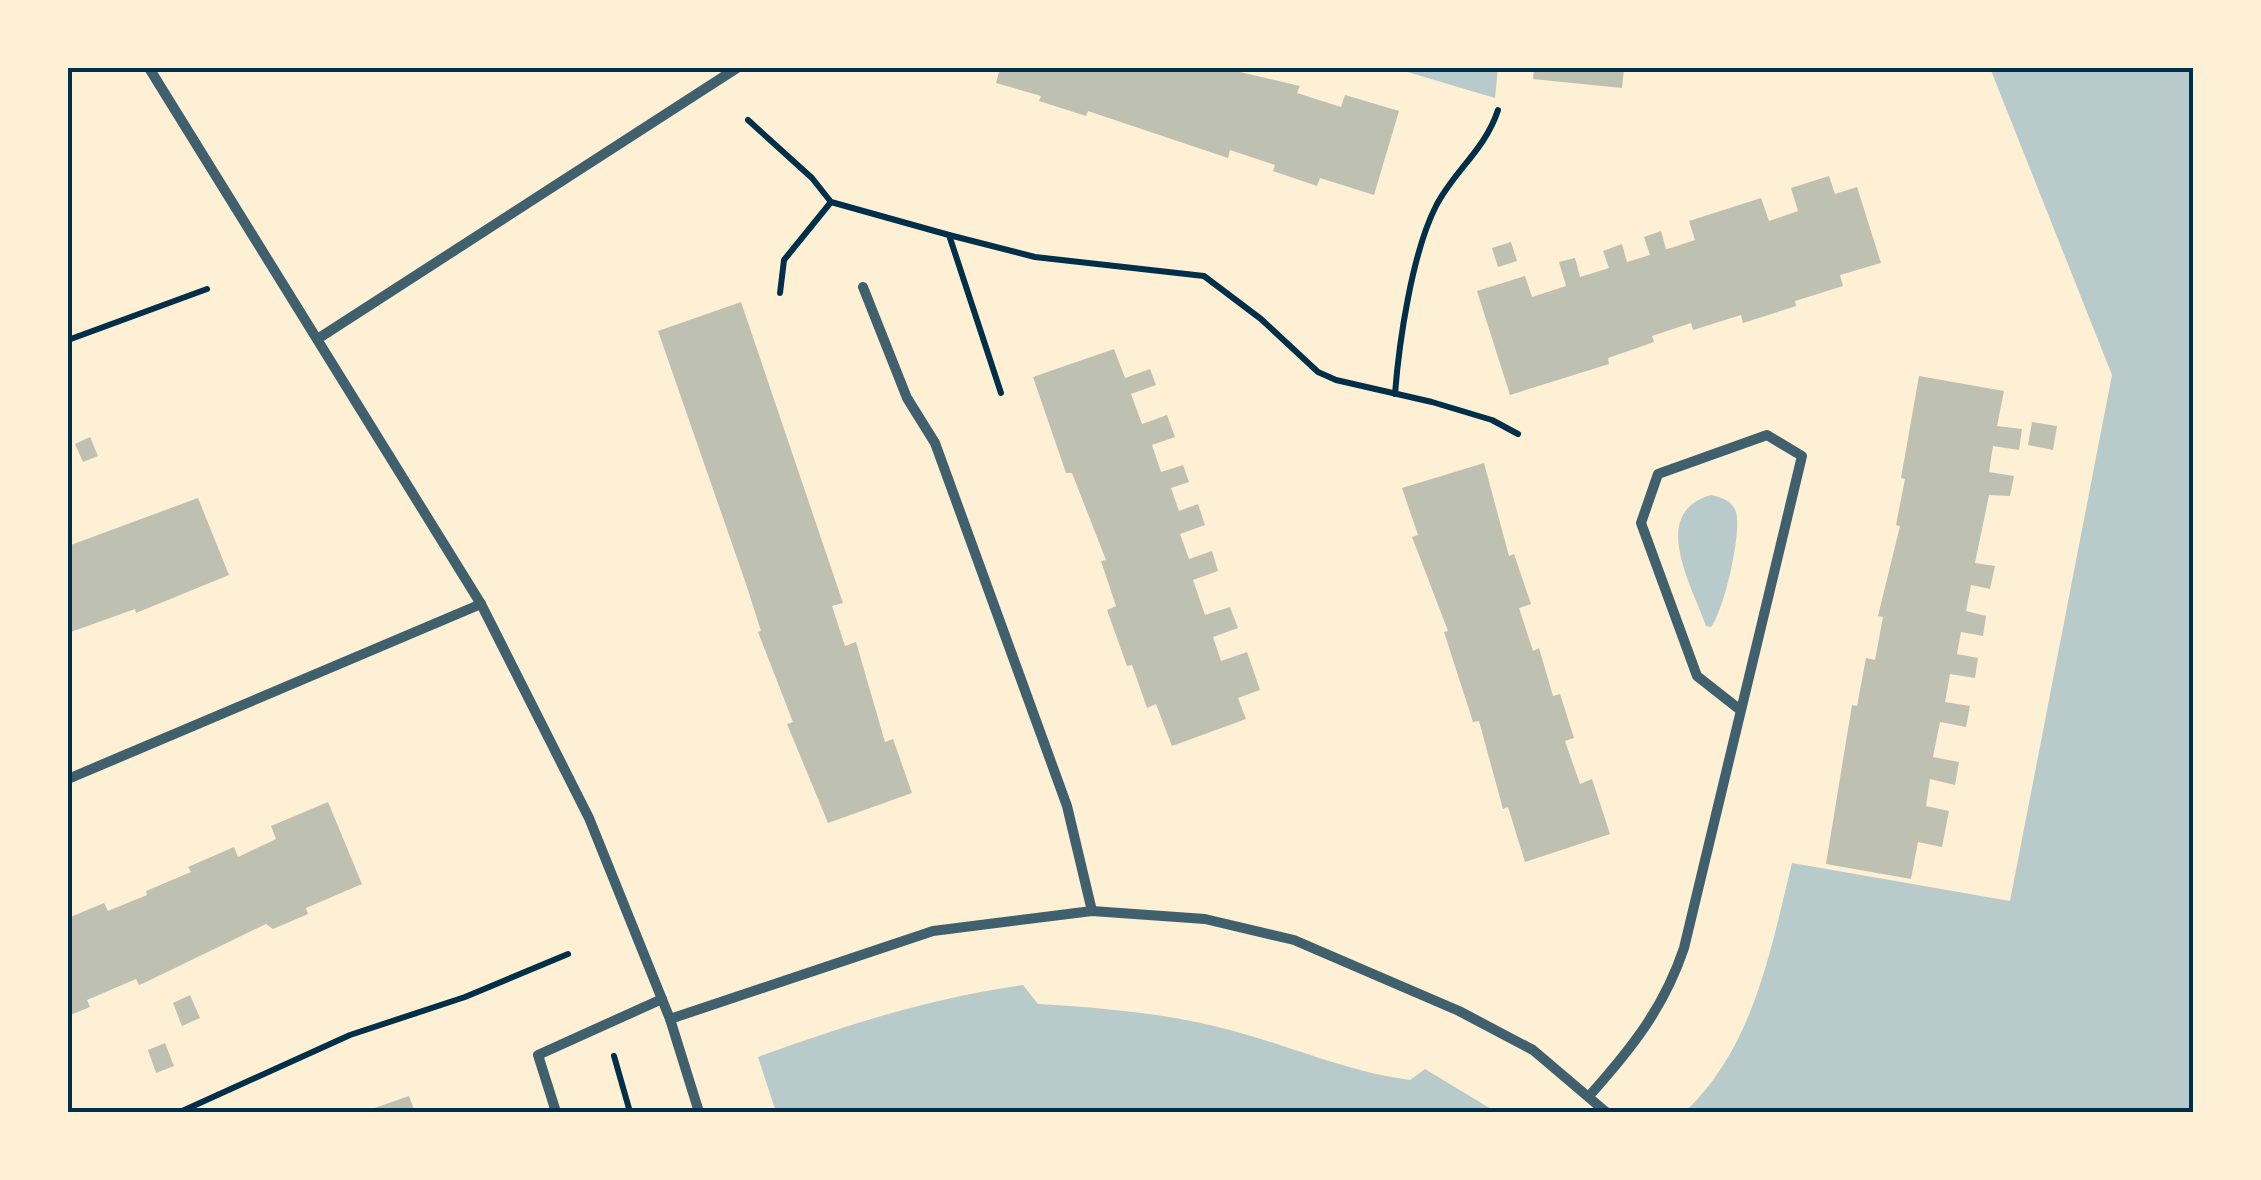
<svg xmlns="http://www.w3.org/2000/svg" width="2261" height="1180" viewBox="0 0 2261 1180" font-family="Poppins,sans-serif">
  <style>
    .green { fill: #b9caca }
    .building { fill: #bec0b2 }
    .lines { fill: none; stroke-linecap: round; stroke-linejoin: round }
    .path { stroke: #003049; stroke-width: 6 }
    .minor { stroke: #3f606c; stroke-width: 10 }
    .neatline { fill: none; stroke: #003049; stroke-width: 4 }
  </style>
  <rect width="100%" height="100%" fill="#fdf0d5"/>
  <!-- green -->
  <g class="green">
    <path d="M 1394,68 L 1498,68 L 1495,98 Z"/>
    <path d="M 1990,68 L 2193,68 L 2193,1112 L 1685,1112 C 1754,1046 1770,952 1792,863 L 2010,901 L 2112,375 Z"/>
    <path d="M 1711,495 C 1722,498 1732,500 1736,512 C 1742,533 1724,610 1711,627 L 1706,626 C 1691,583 1649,513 1711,495 Z"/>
    <path d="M 1023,985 L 1038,1004 C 1104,1008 1166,1013 1230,1030 C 1291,1046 1347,1072 1410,1080 L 1425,1069 L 1496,1112 L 776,1112 L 758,1057 C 846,1025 930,998 1023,985 Z"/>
  </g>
  <!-- building -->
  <g class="building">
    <path d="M 1000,68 L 1223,68 L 1300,86 L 1297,93 L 1341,107 L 1345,95 L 1399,111 L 1374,195 L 1320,178 L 1317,186 L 1273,171 L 1275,165 L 1230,150 L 1228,158 L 1088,111 L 1086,116 L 1039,101 L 1041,96 L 996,83 Z"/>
    <path d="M 1534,68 L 1624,68 L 1622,88 L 1533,79 Z"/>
    <path d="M 1829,176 L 1835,194 L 1857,187 L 1881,263 L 1840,275 L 1843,286 L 1795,301 L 1796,306 L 1743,323 L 1741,315 L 1693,330 L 1691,323 L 1652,336 L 1654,342 L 1608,358 L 1609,364 L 1510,395 L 1477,291 L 1525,276 L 1532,297 L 1566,286 L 1559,262 L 1575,258 L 1580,277 L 1609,268 L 1603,251 L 1622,244 L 1627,262 L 1650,255 L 1644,237 L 1661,231 L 1666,249 L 1671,248 L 1695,240 L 1689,221 L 1761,198 L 1769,221 L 1798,211 L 1791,188 Z"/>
    <path d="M 1511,242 L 1517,261 L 1498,267 L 1492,248 Z"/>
    <path d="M 741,302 L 843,603 L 832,606 L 845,646 L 856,642 L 885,742 L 893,739 L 912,793 L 828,823 L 787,724 L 793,722 L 758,632 L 761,631 L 746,584 L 658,331 Z"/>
    <path d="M 1114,349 L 1125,378 L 1150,369 L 1156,385 L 1131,394 L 1142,424 L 1167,415 L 1175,437 L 1152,445 L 1161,472 L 1183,465 L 1189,482 L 1171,488 L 1179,511 L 1198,504 L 1205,525 L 1180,534 L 1189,559 L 1212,551 L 1218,571 L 1193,580 L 1205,615 L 1230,607 L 1238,628 L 1213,637 L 1221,661 L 1247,652 L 1260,690 L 1238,698 L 1246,719 L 1172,746 L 1156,704 L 1147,708 L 1132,665 L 1127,666 L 1107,610 L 1116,606 L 1101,561 L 1106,560 L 1072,473 L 1066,473 L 1033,377 Z"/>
    <path d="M 1919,376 L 2004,391 L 1997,426 L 2022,429 L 2019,450 L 1993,446 L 1989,472 L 2014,476 L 2010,496 L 1989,495 L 1975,563 L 1995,566 L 1990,589 L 1971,585 L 1966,611 L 1986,616 L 1983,636 L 1961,632 L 1957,654 L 1978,658 L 1975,678 L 1950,674 L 1945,702 L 1970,706 L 1966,727 L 1940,722 L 1933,757 L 1959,762 L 1955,785 L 1930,779 L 1926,806 L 1949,811 L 1942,847 L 1918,842 L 1911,879 L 1826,864 L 1852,705 L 1857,706 L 1866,658 L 1875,660 L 1883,617 L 1878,616 L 1900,526 L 1896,525 L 1905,479 L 1901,478 Z"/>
    <path d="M 2032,422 L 2057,426 L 2053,450 L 2028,445 Z"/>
    <path d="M 90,437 L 98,456 L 83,462 L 75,444 Z"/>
    <path d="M 1484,463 L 1509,556 L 1514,554 L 1531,604 L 1519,608 L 1533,651 L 1539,648 L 1553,696 L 1560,694 L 1574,738 L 1565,741 L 1580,784 L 1592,779 L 1610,834 L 1525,862 L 1508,807 L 1503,809 L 1479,721 L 1473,722 L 1444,632 L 1448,631 L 1412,537 L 1418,535 L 1402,488 Z"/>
    <path d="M 198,498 L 229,575 L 136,613 L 135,609 L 68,633 L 68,546 Z"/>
    <path d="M 328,802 L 362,884 L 306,908 L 308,914 L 273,929 L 266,924 L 144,983 L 139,985 L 136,979 L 87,1000 L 90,1007 L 68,1016 L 68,918 L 104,903 L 108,911 L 147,895 L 146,891 L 191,872 L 188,867 L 234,847 L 238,857 L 276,839 L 271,826 Z"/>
    <path d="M 190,995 L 200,1018 L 182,1026 L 173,1003 Z"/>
    <path d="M 165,1043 L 174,1066 L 156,1073 L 148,1050 Z"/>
    <path d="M 409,1096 L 415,1112 L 363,1112 Z"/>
  </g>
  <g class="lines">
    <!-- path -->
    <g class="path">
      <path d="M 748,120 L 812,178 L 831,202 L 949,235 L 1001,393"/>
      <path d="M 949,235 L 1035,257 L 1204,276 L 1261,319 L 1318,372 L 1336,380 L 1432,402 L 1492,420 L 1518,434"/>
      <path d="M 780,293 L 784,260 L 831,202"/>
      <path d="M 68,340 L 207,289"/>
      <path d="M 1395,394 C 1399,342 1412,253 1436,206 C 1454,171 1485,150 1498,110"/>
      <path d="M 614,1056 L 630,1112"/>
      <path d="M 180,1112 L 350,1035 L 465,997 L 568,954"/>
    </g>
    <!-- minor -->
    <g class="minor">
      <path d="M 149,68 L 481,604 L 589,818 L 670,1019 L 699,1112"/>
      <path d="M 863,287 L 907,398 L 935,443 L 1067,806 L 1092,911"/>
      <path d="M 319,338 L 737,68"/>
      <path d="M 68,779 L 481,604"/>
      <path d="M 670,1019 L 933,931 L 1092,911 L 1205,919 L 1294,940 L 1459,1011 L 1533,1050 L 1606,1112"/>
      <path d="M 1590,1095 C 1631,1049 1664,1008 1684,948 L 1802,456 L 1767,435 L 1658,474 L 1641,523 L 1697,676 L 1739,709"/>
      <path d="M 556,1112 L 538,1055 L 662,999"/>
    </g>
  </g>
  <!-- border -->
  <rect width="2261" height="1180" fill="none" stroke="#fdf0d5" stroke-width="140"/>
  <rect x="70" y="70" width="2121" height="1040" class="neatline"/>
</svg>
